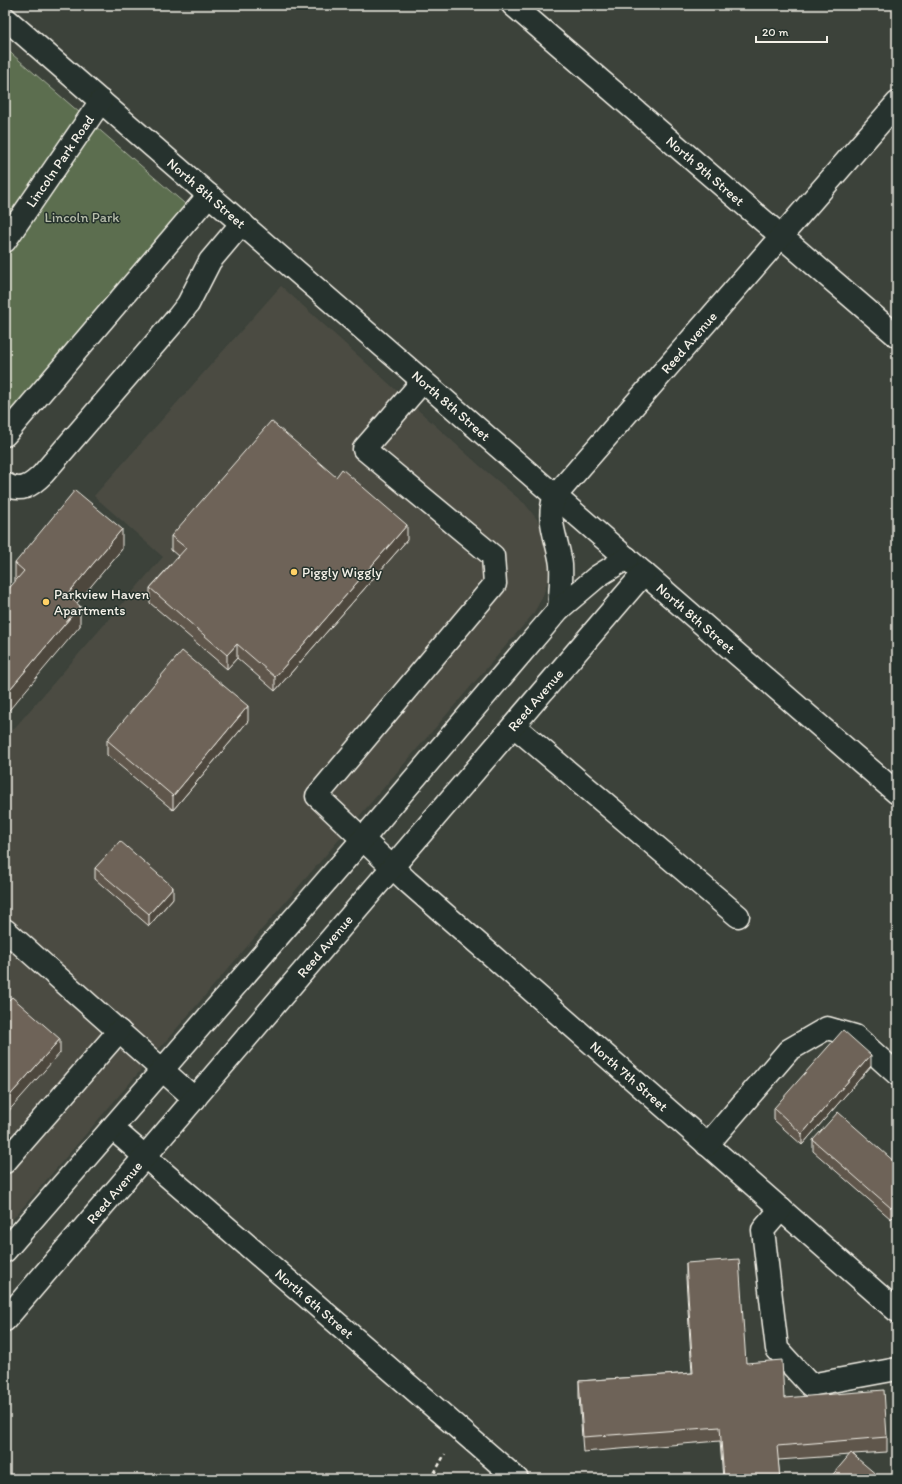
<svg xmlns="http://www.w3.org/2000/svg" width="902" height="1484" viewBox="0 0 902 1484" font-family="Itim,sans-serif">
  <style>
    .built { fill: #4b4c43 }
    .green { fill: #5c6e50; stroke: #a8b09c }
    .lines { fill: none; stroke-linecap: round; stroke-linejoin: round }
    .minor-casing { stroke: #f4f1e8; stroke-width: 25 }
    .path { stroke: #f4f1e8; stroke-width: 2.5; stroke-dasharray: 4 3; stroke-linecap: butt }
    .minor { stroke: #26332d; stroke-width: 22 }
    .wall { fill: #5f564c; stroke: #f4f1e8 }
    .shaded-wall { fill: #4d463e; stroke: #f4f1e8 }
    .building { fill: #6e6458; stroke: #f4f1e8 }
    .poi-dot { fill: #ffd166; stroke: #26332d; stroke-width: 1.5 }
    .labels { text-anchor: middle; dominant-baseline: central; stroke-width: 3; stroke-linejoin: round; paint-order: stroke }
    .street-label { font-size: 14px; fill: #f4f1e8; stroke: #26332d }
    .park-label { font-size: 14px; fill: #b7bdab; stroke: #26332d }
    .poi-label { font-size: 14px; fill: #f4f1e8; stroke: #26332d; text-anchor: start }
  </style>
  <rect width="100%" height="100%" fill="#3c423a"/>
  <filter id="ink" filterUnits="userSpaceOnUse"><feTurbulence type="fractalNoise" baseFrequency=".025" numOctaves="2"/><feDisplacementMap in="SourceGraphic" scale="8" xChannelSelector="R" yChannelSelector="G"/><feConvolveMatrix kernelMatrix="1 2 1 2 8 2 1 2 1" color-interpolation-filters="sRGB"/></filter>
  <g filter="url(#ink)">
    <!-- built -->
    <path class="built" d="M 281,286 L 480,466 L 525,504 L 539,522 L 546,541 L 550,559 L 548,580 L 542,598 L 533,614 L 5,1228 L 5,739 L 163,557 L 94,496 Z"/>
    <!-- green -->
    <path class="green" d="M 5,48 L 192,210 L 5,421 Z"/>
    <g class="lines">
      <defs>
        <g id="minor">
          <path id="s1" d="M 513,5 L 897,336"/>
          <path id="s2" d="M 5,18 L 897,793"/>
          <path id="s3" d="M 5,241 L 101,101"/>
          <path id="s4" d="M 423,381 L 364,449 L 493,556 L 495,584 L 317,796 L 408,882 L 897,1311"/>
          <path d="M 5,435 L 209,195"/>
          <path d="M 5,484 C 21,493 31,486 43,474 L 178,317 L 188,304 L 210,261 L 242,223"/>
          <path id="s5" d="M 559,609 C 560,595 562,580 561,565 C 559,543 544,517 556,495 L 897,103"/>
          <path d="M 514,726 L 738,916"/>
          <path d="M 5,930 L 195,1099"/>
          <path id="s6" d="M 112,1128 L 517,1479"/>
          <path d="M 707,1145 L 789,1050 L 827,1028 L 855,1036 L 897,1074"/>
          <path d="M 5,1162 L 119,1031"/>
          <path d="M 781,1209 L 763,1230 L 777,1349 L 810,1385 L 897,1369"/>
          <path d="M 5,1251 L 362,840 L 559,609 L 598,576 L 627,558"/>
          <path id="s7" d="M 5,1320 L 644,573"/>
        </g>
      </defs>
      <!-- minor casing -->
      <use href="#minor" class="minor-casing"/>
      <!-- path -->
      <path class="path" d="M 431,1479 L 445,1454"/>
      <!-- minor -->
      <use href="#minor" class="minor"/>
    </g>
    <!-- wall -->
    <g class="wall">
      <path d="M 171,536 L 407,540 L 275,691 L 237,658 L 227,669 L 150,603 L 150,588 L 178,556 L 171,550 Z"/>
      <path d="M 122,549 L 76,603 L 80,626 L 15,581 L 15,563 Z"/>
      <path d="M 248,721 L 173,810 L 107,755 L 107,740 Z"/>
      <path d="M 95,868 L 173,898 L 149,926 L 95,879 Z"/>
      <path d="M 871,1066 L 802,1145 L 774,1120 L 774,1108 Z"/>
      <path d="M 813,1140 L 897,1164 L 897,1213 L 891,1219 L 813,1151 Z"/>
      <path d="M 686,1263 L 746,1363 L 784,1398 L 887,1437 L 887,1452 L 853,1454 L 878,1479 L 850,1455 L 778,1460 L 780,1479 L 723,1479 L 720,1441 L 583,1452 L 579,1396 L 579,1381 L 692,1373 L 686,1278 Z"/>
    </g>
    <!-- shaded-wall -->
    <g class="shaded-wall">
      <path d="M 407,525 L 407,540 L 275,691 L 275,677 Z"/>
      <path d="M 122,529 L 122,549 L 67,615 L 67,595 Z"/>
      <path d="M 80,606 L 80,626 L 5,715 L 5,695 Z"/>
      <path d="M 237,644 L 237,658 L 227,669 L 227,655 Z"/>
      <path d="M 248,706 L 248,721 L 173,810 L 173,796 Z"/>
      <path d="M 173,887 L 173,898 L 149,926 L 149,914 Z"/>
      <path d="M 60,1039 L 60,1053 L 5,1115 L 5,1101 Z"/>
      <path d="M 871,1055 L 871,1066 L 802,1145 L 802,1134 Z"/>
      <path d="M 897,1202 L 897,1213 L 891,1219 L 891,1208 Z"/>
    </g>
    <!-- building -->
    <g class="building">
      <path d="M 271,421 L 336,477 L 342,469 L 407,525 L 275,677 L 237,644 L 227,655 L 150,588 L 186,548 L 171,536 Z"/>
      <path d="M 75,490 L 122,529 L 67,595 L 80,606 L 5,695 L 5,593 L 24,571 L 15,563 Z"/>
      <path d="M 182,651 L 248,706 L 173,796 L 107,740 Z"/>
      <path d="M 120,841 L 173,887 L 149,914 L 95,868 Z"/>
      <path d="M 12,997 L 60,1039 L 5,1101 L 5,1004 Z"/>
      <path d="M 843,1030 L 871,1055 L 802,1134 L 774,1108 Z"/>
      <path d="M 838,1112 L 897,1164 L 897,1202 L 891,1208 L 813,1140 Z"/>
      <path d="M 739,1259 L 746,1363 L 782,1360 L 784,1398 L 884,1390 L 887,1437 L 777,1446 L 780,1479 L 724,1479 L 720,1427 L 583,1437 L 579,1381 L 693,1373 L 686,1263 Z"/>
      <path d="M 851,1453 L 878,1476 L 875,1479 L 829,1479 Z"/>
    </g>
  </g>
  <!-- markers -->
  <g class="poi-dot">
    <circle cx="294" cy="572" r="4"/>
    <circle cx="46" cy="602" r="4"/>
  </g>
  <g class="labels">
    <!-- street labels -->
    <g class="street-label">
      <text stroke="none"><textPath href="#s3" startOffset="97">Lincoln Park Road</textPath></text>
      <text stroke="none"><textPath href="#s1" startOffset="254">North 9th Street</textPath></text>
      <text stroke="none"><textPath href="#s2" startOffset="267">North 8th Street</textPath></text>
      <text stroke="none"><textPath href="#s5" startOffset="318">Reed Avenue</textPath></text>
      <text stroke="none"><textPath href="#s2" startOffset="591">North 8th Street</textPath></text>
      <text stroke="none"><textPath href="#s2" startOffset="915">North 8th Street</textPath></text>
      <text stroke="none"><textPath href="#s7" startOffset="816">Reed Avenue</textPath></text>
      <text stroke="none"><textPath href="#s7" startOffset="492">Reed Avenue</textPath></text>
      <text stroke="none"><textPath href="#s4" startOffset="982">North 7th Street</textPath></text>
      <text stroke="none"><textPath href="#s7" startOffset="168">Reed Avenue</textPath></text>
      <text stroke="none"><textPath href="#s6" startOffset="268">North 6th Street</textPath></text>
    </g>
    <!-- park labels -->
    <g class="park-label">
      <text x="82" y="217">Lincoln Park</text>
    </g>
    <!-- poi labels -->
    <g class="poi-label">
      <text x="302" y="572">Piggly Wiggly</text>
      <text x="54" y="594">Parkview Haven<tspan x="54" dy="16">Apartments</tspan></text>
    </g>
  </g>
  <!-- margin -->
  <rect width="902" height="1484" fill="none" stroke="#26332d" stroke-width="20"/>
  <rect x="10" y="10" width="882" height="1464" fill="none" stroke="#f4f1e8" stroke-width="1.5" filter="url(#ink)"/>
  <!-- scale -->
  <path d="M756 36v6h71v-6" fill="none" stroke="#f4f1e8" stroke-width="2"/>
  <text x="762" y="36" font-size="12" fill="#f4f1e8" stroke="#26332d" stroke-width="3" paint-order="stroke">20 m</text>
</svg>
